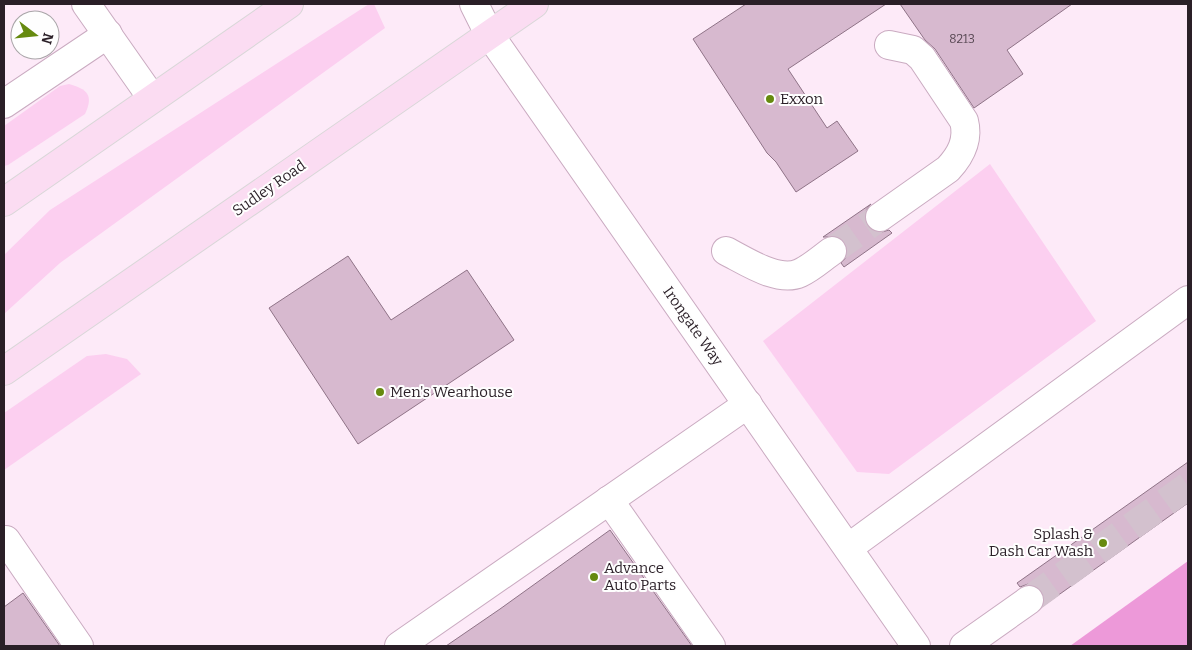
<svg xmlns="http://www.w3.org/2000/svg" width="1192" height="650" viewBox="0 0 1192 650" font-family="Bitter,serif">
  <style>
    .green { fill: #fccff0 }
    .forest { fill: #ed99d9 }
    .building { fill: #d7b9cf; stroke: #8f7387 }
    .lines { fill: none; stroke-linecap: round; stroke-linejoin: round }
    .minor-tunnel { stroke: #d3c1ce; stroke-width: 28; stroke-dasharray: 28 14; stroke-linecap: butt }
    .minor-casing { stroke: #caabc1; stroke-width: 30 }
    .major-casing { stroke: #d9d7d8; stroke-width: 30 }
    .minor { stroke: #fff; stroke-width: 28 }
    .major { stroke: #fbdcf2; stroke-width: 28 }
    .poi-dot { fill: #668a0f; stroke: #fefefe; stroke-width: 2 }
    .labels { text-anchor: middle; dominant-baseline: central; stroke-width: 4; stroke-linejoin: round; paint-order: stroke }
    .number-label { font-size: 12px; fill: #554651 }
    .poi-label { font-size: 15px; fill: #2a1f27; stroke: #fefefe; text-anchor: start }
    .street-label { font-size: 15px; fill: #2a1f27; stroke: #fefefe }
  </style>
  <rect width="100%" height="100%" fill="#fdeaf8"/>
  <!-- green -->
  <g class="green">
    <path d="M 369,4 L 374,4 L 385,28 L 60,263 L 4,314 L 4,255 L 50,210 Z"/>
    <path d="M 69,84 C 87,89 94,95 85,114 L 8,165 L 4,166 L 4,126 L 60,86 Z"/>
    <path d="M 990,164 L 1096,321 L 889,474 L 857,472 L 763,341 Z"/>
    <path d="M 106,354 L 127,359 L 141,374 L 4,470 L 4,413 L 87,356 Z"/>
  </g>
  <!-- forest -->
  <path class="forest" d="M 1188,561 L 1188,646 L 1070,646 Z"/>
  <!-- building -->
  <g class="building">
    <path d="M 746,4 L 886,4 L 788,69 L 827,128 L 837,121 L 858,151 L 796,192 L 776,162 L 767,153 L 693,39 Z"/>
    <path d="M 900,4 L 1072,4 L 1007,50 L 1023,74 L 974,108 L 935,49 L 925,40 Z"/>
    <path d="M 871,204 L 866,210 L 864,218 L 868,226 L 874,231 L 882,232 L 889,230 L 892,233 L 844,267 L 841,263 L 846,258 L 848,250 L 845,242 L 838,237 L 823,237 Z"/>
    <path d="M 348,256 L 391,320 L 467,270 L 514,340 L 358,444 L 269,308 Z"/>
    <path d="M 1188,462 L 1188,503 L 1043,606 L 1044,598 L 1041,591 L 1036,586 L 1028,584 L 1020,587 L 1017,583 Z"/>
    <path d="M 610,530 L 692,646 L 446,646 L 500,609 Z"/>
    <path d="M 23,593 L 60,646 L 4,646 L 4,607 Z"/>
  </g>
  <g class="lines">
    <!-- minor-tunnel -->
    <g class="minor-tunnel">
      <path d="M 832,251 L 880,217"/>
      <path d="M 1029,600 L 1188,486"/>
    </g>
    <defs>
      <g id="minor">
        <path d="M 86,4 L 152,98"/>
        <path d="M 474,4 L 489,34 L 916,646"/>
        <path d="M 4,104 L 108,34"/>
        <path d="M 880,217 L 948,169 C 961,155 969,140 964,121 L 922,58 L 913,50 L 889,45"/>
        <path d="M 726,251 C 746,261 778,283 800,273 C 811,268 822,258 832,251"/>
        <path d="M 609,500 L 711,646"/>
        <path d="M 6,540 L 79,646"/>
        <path d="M 848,548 L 1188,300"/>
        <path d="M 399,646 L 748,404"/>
        <path d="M 964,646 L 1029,600"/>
      </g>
      <g id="major">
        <path d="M 4,202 L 289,4"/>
        <path d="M 4,371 L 534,4"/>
      </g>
    </defs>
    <!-- minor casing -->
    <use href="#minor" class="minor-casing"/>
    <!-- major casing -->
    <use href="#major" class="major-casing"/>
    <!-- minor -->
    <use href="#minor" class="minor"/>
    <!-- major -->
    <use href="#major" class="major"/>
  </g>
  <!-- markers -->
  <g class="poi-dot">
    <circle cx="770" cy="99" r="5"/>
    <circle cx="380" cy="392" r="5"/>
    <circle cx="1103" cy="543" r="5"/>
    <circle cx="594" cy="577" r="5"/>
  </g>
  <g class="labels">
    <!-- number labels -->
    <g class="number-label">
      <text x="962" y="39">8213</text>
    </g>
    <!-- poi labels -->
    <g class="poi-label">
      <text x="780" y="99">Exxon</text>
      <text x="390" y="392">Men's Wearhouse</text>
      <text x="1093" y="534" text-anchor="end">Splash &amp;<tspan x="1093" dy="17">Dash Car Wash</tspan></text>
      <text x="604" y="568">Advance<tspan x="604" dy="17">Auto Parts</tspan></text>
    </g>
    <!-- street labels -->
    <g class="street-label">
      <text transform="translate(269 188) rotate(-35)">Sudley Road</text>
      <text transform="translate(693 326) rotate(55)">Irongate Way</text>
    </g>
  </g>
  <!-- border -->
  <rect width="1192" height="650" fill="none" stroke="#2a1f27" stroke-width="10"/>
  <!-- north arrow -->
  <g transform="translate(35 35) rotate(106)"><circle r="24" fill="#fefefe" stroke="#a9a5a8"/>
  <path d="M0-4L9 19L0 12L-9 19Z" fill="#668a0f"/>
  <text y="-8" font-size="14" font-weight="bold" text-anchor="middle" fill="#2a1f27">N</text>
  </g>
</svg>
